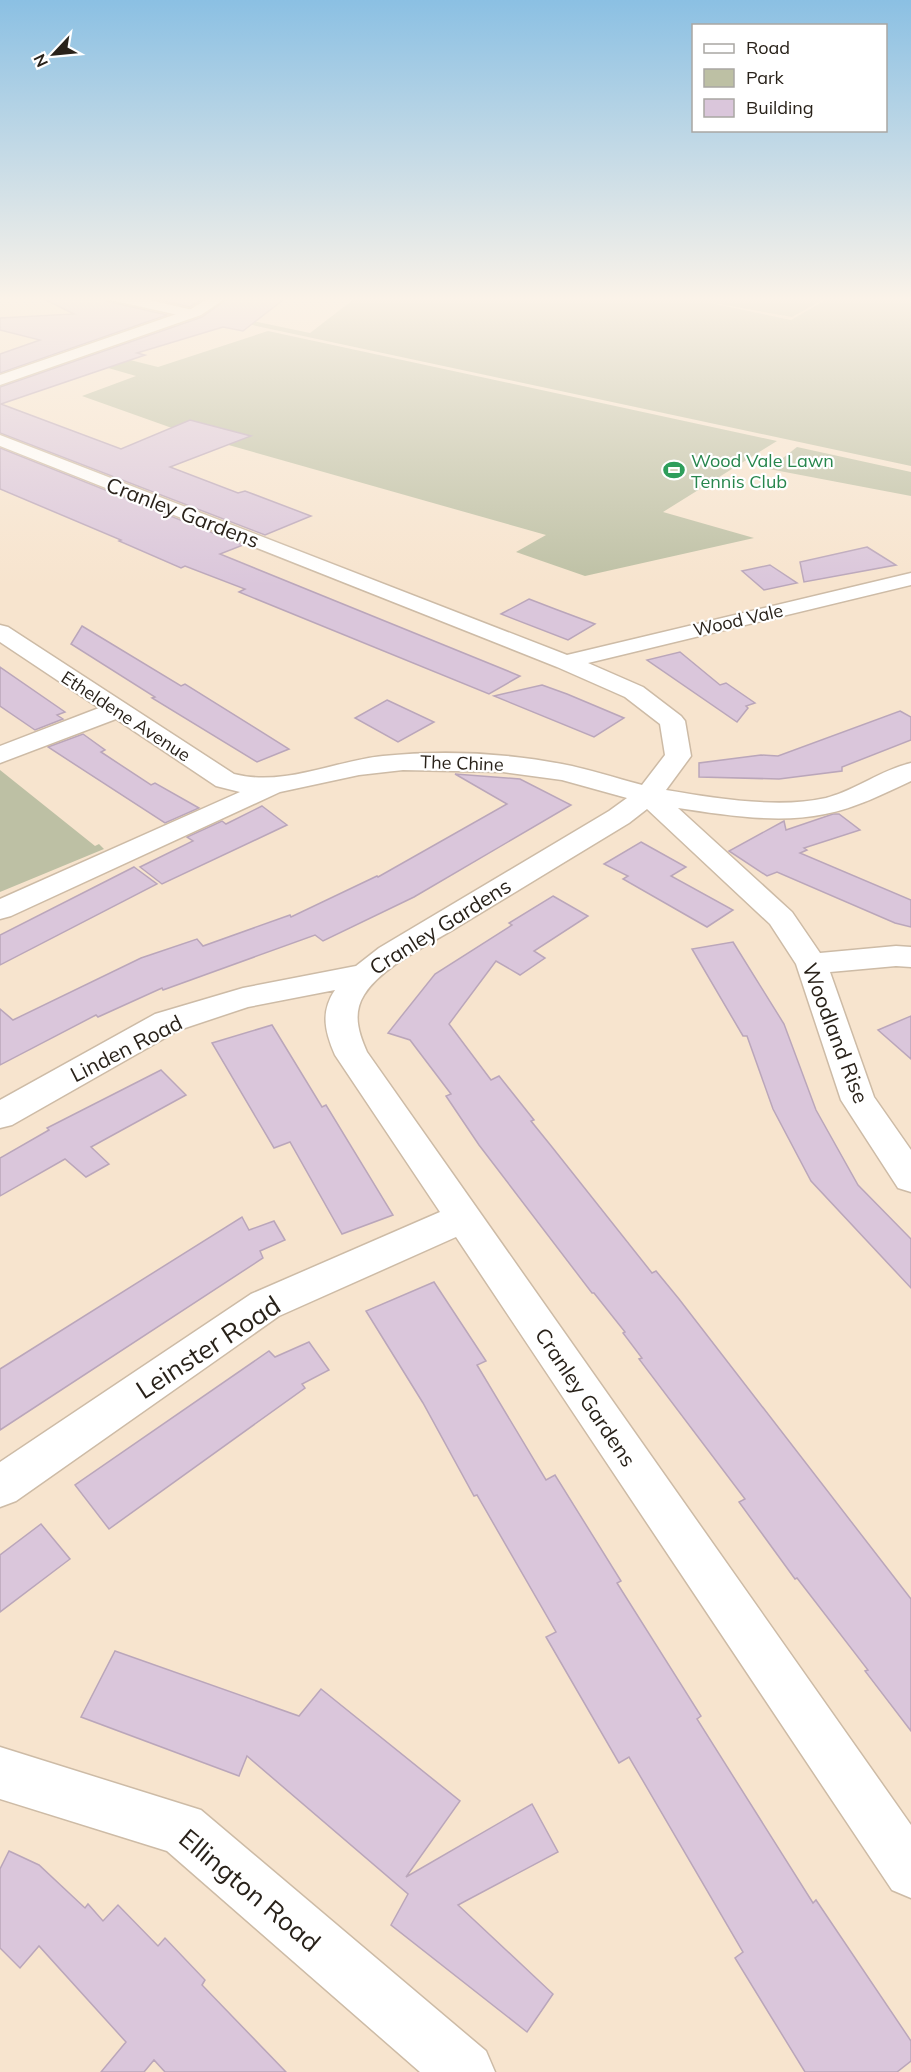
<svg xmlns="http://www.w3.org/2000/svg" width="911" height="2072" viewBox="0 0 911 2072" font-family="Mulish,sans-serif">
  <style>
    .built { fill: #f0d9bc }
    .green { fill: #bdc0a4 }
    .building { fill: #dac6db; stroke: #baa6ba; stroke-width: 1.5 }
    .lines { fill: none; stroke-linecap: round; stroke-linejoin: round }
    .minor-casing { stroke: #cdbba6; stroke-width: 3 }
    .major-casing { stroke: #cdbba6; stroke-width: 3 }
    .minor { fill: #fff; fill-rule: evenodd }
    .major { fill: #fff; fill-rule: evenodd }
    .labels { text-anchor: middle; dominant-baseline: central; stroke-width: 4.5; stroke-linejoin: round; paint-order: stroke }
    .far-leisure-label { font-size: 18px; fill: #27864d; stroke: #fff; text-anchor: start }
    .far-street-label { font-size: 18px; fill: #29221a; stroke: #fff }
    .street-label { font-size: 21px; fill: #29221a; stroke: #fff }
    .near-street-label { font-size: 26px; fill: #29221a; stroke: #fff }
  </style>
  <rect width="100%" height="100%" fill="#f7e4ce"/>
  <!-- built -->
  <path class="built" d="M 683,296 L 832,296 L 791,320 Z"/>
  <!-- green -->
  <g class="green">
    <path d="M 358,296 L 797,296 L 821,301 L 792,317 L 707,302 L 791,320 L 832,296 L 911,296 L 911,466 L 210,316 L 215,313 L 310,333 Z"/>
    <path d="M 268,331 L 777,441 L 663,512 L 754,538 L 585,576 L 516,552 L 546,535 L 186,433 L 82,396 L 136,376 L 84,361 L 106,354 L 158,367 Z"/>
    <path d="M 797,447 L 911,472 L 911,496 L 769,469 Z"/>
    <path d="M 0,770 L 95,846 L 99,844 L 104,849 L 0,892 Z"/>
  </g>
  <!-- building -->
  <g class="building">
    <path d="M 38,296 L 102,296 L 106,301 L 167,315 L 0,373 L 0,354 L 40,340 L 0,330 L 0,318 L 74,314 Z"/>
    <path d="M 143,296 L 207,296 L 190,307 Z"/>
    <path d="M 231,296 L 288,296 L 243,331 L 223,327 L 137,353 L 145,355 L 1,404 L 121,449 L 190,420 L 251,436 L 170,467 L 238,493 L 245,491 L 311,516 L 265,535 L 0,433 L 0,387 L 202,317 Z"/>
    <path d="M 0,448 L 243,545 L 220,554 L 520,676 L 489,694 L 239,592 L 245,589 L 185,566 L 181,568 L 119,541 L 121,540 L 0,489 Z"/>
    <path d="M 867,547 L 896,565 L 804,582 L 800,562 Z"/>
    <path d="M 770,565 L 797,583 L 764,590 L 742,571 Z"/>
    <path d="M 529,599 L 555,609 L 595,624 L 568,640 L 501,614 Z"/>
    <path d="M 82,626 L 181,686 L 185,684 L 289,749 L 257,762 L 152,698 L 155,697 L 71,644 Z"/>
    <path d="M 680,652 L 720,685 L 726,683 L 755,703 L 746,706 L 748,708 L 737,722 L 647,660 Z"/>
    <path d="M 0,667 L 65,712 L 57,715 L 63,719 L 35,730 L 0,706 Z"/>
    <path d="M 542,685 L 567,694 L 624,718 L 594,737 L 494,696 Z"/>
    <path d="M 387,700 L 434,722 L 398,742 L 355,718 Z"/>
    <path d="M 900,711 L 911,717 L 911,740 L 842,767 L 842,771 L 779,779 L 699,777 L 699,763 L 761,755 L 778,756 Z"/>
    <path d="M 83,734 L 105,750 L 101,752 L 151,785 L 155,783 L 199,808 L 165,823 L 48,747 Z"/>
    <path d="M 455,774 L 520,779 L 571,805 L 414,897 L 323,941 L 315,935 L 163,990 L 162,988 L 98,1017 L 96,1015 L 0,1065 L 0,1009 L 13,1020 L 141,958 L 197,939 L 203,946 L 290,915 L 291,917 L 377,876 L 378,877 L 507,804 Z"/>
    <path d="M 262,806 L 287,825 L 162,884 L 140,867 L 193,841 L 187,837 L 222,821 L 226,824 Z"/>
    <path d="M 833,814 L 839,814 L 860,830 L 804,848 L 807,850 L 800,853 L 911,900 L 911,927 L 895,923 L 777,872 L 767,876 L 729,851 L 784,821 L 786,830 Z"/>
    <path d="M 641,842 L 686,867 L 671,876 L 733,910 L 707,927 L 623,879 L 628,876 L 604,864 Z"/>
    <path d="M 134,867 L 157,884 L 0,965 L 0,935 Z"/>
    <path d="M 553,896 L 588,916 L 534,951 L 545,958 L 520,975 L 496,961 L 449,1024 L 491,1080 L 499,1076 L 534,1120 L 531,1121 L 552,1147 L 652,1273 L 656,1271 L 679,1299 L 911,1599 L 911,1731 L 865,1671 L 868,1670 L 797,1578 L 795,1579 L 739,1502 L 745,1499 L 639,1359 L 642,1358 L 623,1333 L 625,1332 L 594,1293 L 592,1293 L 479,1145 L 446,1096 L 451,1094 L 410,1040 L 388,1033 L 435,974 L 512,925 L 509,923 Z"/>
    <path d="M 733,942 L 784,1024 L 816,1110 L 858,1185 L 911,1239 L 911,1288 L 811,1181 L 773,1109 L 747,1036 L 743,1036 L 692,949 Z"/>
    <path d="M 911,1016 L 911,1059 L 878,1030 Z"/>
    <path d="M 272,1025 L 322,1107 L 326,1105 L 393,1215 L 342,1234 L 290,1142 L 274,1148 L 212,1043 Z"/>
    <path d="M 161,1070 L 186,1095 L 91,1147 L 109,1164 L 86,1177 L 65,1159 L 0,1196 L 0,1158 L 49,1130 L 47,1128 Z"/>
    <path d="M 242,1217 L 249,1230 L 274,1221 L 285,1240 L 260,1251 L 263,1258 L 0,1430 L 0,1369 Z"/>
    <path d="M 434,1282 L 486,1361 L 477,1365 L 546,1480 L 555,1475 L 621,1581 L 617,1583 L 701,1716 L 697,1719 L 813,1903 L 816,1900 L 911,2041 L 911,2061 L 897,2072 L 805,2072 L 735,1958 L 743,1952 L 629,1757 L 619,1763 L 546,1637 L 556,1632 L 477,1495 L 474,1496 L 423,1403 L 366,1311 Z"/>
    <path d="M 309,1342 L 329,1370 L 302,1384 L 305,1388 L 109,1529 L 75,1485 L 269,1351 L 275,1357 Z"/>
    <path d="M 41,1524 L 70,1559 L 0,1612 L 0,1555 Z"/>
    <path d="M 115,1651 L 299,1716 L 321,1689 L 460,1801 L 406,1877 L 532,1804 L 558,1852 L 458,1905 L 553,1994 L 527,2032 L 391,1925 L 408,1894 L 247,1756 L 239,1776 L 81,1717 Z"/>
    <path d="M 9,1851 L 39,1865 L 85,1908 L 88,1904 L 103,1921 L 118,1905 L 158,1946 L 165,1938 L 205,1980 L 202,1985 L 286,2072 L 165,2072 L 154,2060 L 144,2072 L 101,2072 L 126,2042 L 39,1946 L 20,1968 L 0,1948 L 0,1869 Z"/>
  </g>
  <g class="lines">
    <defs>
      <g id="minor">
        <path d="M 104,296 L 132,296 L 197,311 L 199,314 L 192,318 L 106,299 Z"/>
        <path d="M 0,435 L 567,655 L 911,573 L 911,585 L 588,663 L 643,687 L 681,716 L 685,721 L 691,756 L 666,790 C 714,798 778,809 826,798 C 856,790 881,770 911,763 L 911,781 C 883,794 856,808 825,814 C 778,824 725,815 678,808 L 792,912 L 820,953 L 896,946 L 911,947 L 911,967 L 896,966 L 830,972 L 874,1097 L 911,1150 L 911,1192 L 898,1188 L 841,1100 L 796,964 L 770,924 L 647,809 L 629,823 C 571,858 514,893 456,928 C 428,945 381,967 364,995 C 352,1014 359,1034 367,1052 L 911,1825 L 911,1898 L 892,1890 L 456,1237 L 279,1316 L 16,1501 L 0,1507 L 0,1462 L 251,1294 L 440,1212 L 335,1055 C 325,1032 320,1012 335,990 L 248,1007 L 179,1030 L 12,1125 L 0,1128 L 0,1100 L 155,1014 L 243,988 L 356,966 L 379,948 L 609,811 L 627,798 L 562,780 L 503,772 L 403,770 L 359,775 L 280,792 L 11,916 L 0,919 L 0,899 L 240,792 L 216,786 L 116,719 L 0,763 L 0,746 L 99,708 L 0,642 L 0,625 L 8,627 L 234,774 C 284,787 334,761 383,756 C 441,750 505,753 562,764 C 589,769 615,778 642,785 L 665,755 L 660,724 L 625,697 L 557,667 L 0,446 Z"/>
        <path d="M 0,1747 L 201,1810 L 486,2051 L 495,2072 L 420,2072 L 167,1851 L 0,1799 Z"/>
      </g>
      <path id="major" d="M 212,296 L 229,296 L 201,315 L 0,385 L 0,375 L 191,309 Z"/>
    </defs>
    <!-- minor casing -->
    <use href="#minor" class="minor-casing"/>
    <!-- major casing -->
    <use href="#major" class="major-casing"/>
    <!-- minor -->
    <use href="#minor" class="minor"/>
    <!-- major -->
    <use href="#major" class="major"/>
  </g>
  <!-- sky -->
  <linearGradient id="sky" x2="0" y2="1"><stop stop-color="#8bc0e3"/><stop offset="0.51" stop-color="#fbf3e9"/><stop offset="1" stop-color="#fbf3e9" stop-opacity="0"/></linearGradient>
  <rect width="911" height="586" fill="url(#sky)"/>
  <!-- icons -->
  <defs>
    <symbol id="stadium-bare" viewBox="-9 -9 18 18"><path d="M0-5a6.5 5 0 1 0 0 10a6.5 5 0 1 0 0-10ZM-3.5-1.8h7v3.6h-7Z" fill="#2e9e5b" stroke="#fff" stroke-width="2.5" paint-order="stroke"/></symbol>
  </defs>
  <g fill-rule="evenodd">
    <use href="#stadium-bare" x="659" y="455" width="30" height="30"/>
  </g>
  <g class="labels">
    <!-- far-leisure labels -->
    <g class="far-leisure-label">
      <text x="691" y="460">Wood Vale Lawn<tspan x="691" dy="21">Tennis Club</tspan></text>
    </g>
    <!-- far-street labels -->
    <g class="far-street-label">
      <text transform="translate(738 620) rotate(-13)">Wood Vale</text>
      <text transform="translate(126 716) rotate(33)">Etheldene Avenue</text>
      <text transform="translate(462 763) rotate(2)">The Chine</text>
    </g>
    <!-- street labels -->
    <g class="street-label">
      <text transform="translate(183 512) rotate(21)">Cranley Gardens</text>
      <text transform="translate(440 926) rotate(-32)">Cranley Gardens</text>
      <text transform="translate(836 1033) rotate(69)">Woodland Rise</text>
      <text transform="translate(126 1048) rotate(-27)">Linden Road</text>
      <text transform="translate(586 1397) rotate(56)">Cranley Gardens</text>
    </g>
    <!-- near-street labels -->
    <g class="near-street-label">
      <text transform="translate(208 1347) rotate(-33)">Leinster Road</text>
      <text transform="translate(250 1890) rotate(40)">Ellington Road</text>
    </g>
  </g>
  <!-- legend -->
  <rect x="692" y="24" width="195" height="108" fill="#ffffff" stroke="#a9a7a3" stroke-width="1.5"/>
  <rect x="704" y="44" width="30" height="9" fill="#ffffff" stroke="#a9a7a3" stroke-width="1.5"/>
  <text x="746" y="54" font-size="18" fill="#29221a">Road</text>
  <rect x="704" y="69" width="30" height="18" fill="#bdc0a4" stroke="#a9a7a3" stroke-width="1.5"/>
  <text x="746" y="84" font-size="18" fill="#29221a">Park</text>
  <rect x="704" y="99" width="30" height="18" fill="#dac6db" stroke="#a9a7a3" stroke-width="1.5"/>
  <text x="746" y="114" font-size="18" fill="#29221a">Building</text>
  <!-- north arrow -->
  <g transform="translate(54 54) rotate(244)" stroke="#ffffff" stroke-width="4.5" paint-order="stroke">
  <path d="M0-4.5L10 22L0 15L-10 22Z" fill="#29221a"/>
  <text y="-9" font-size="16" font-weight="bold" text-anchor="middle" fill="#29221a">N</text>
  </g>
</svg>
